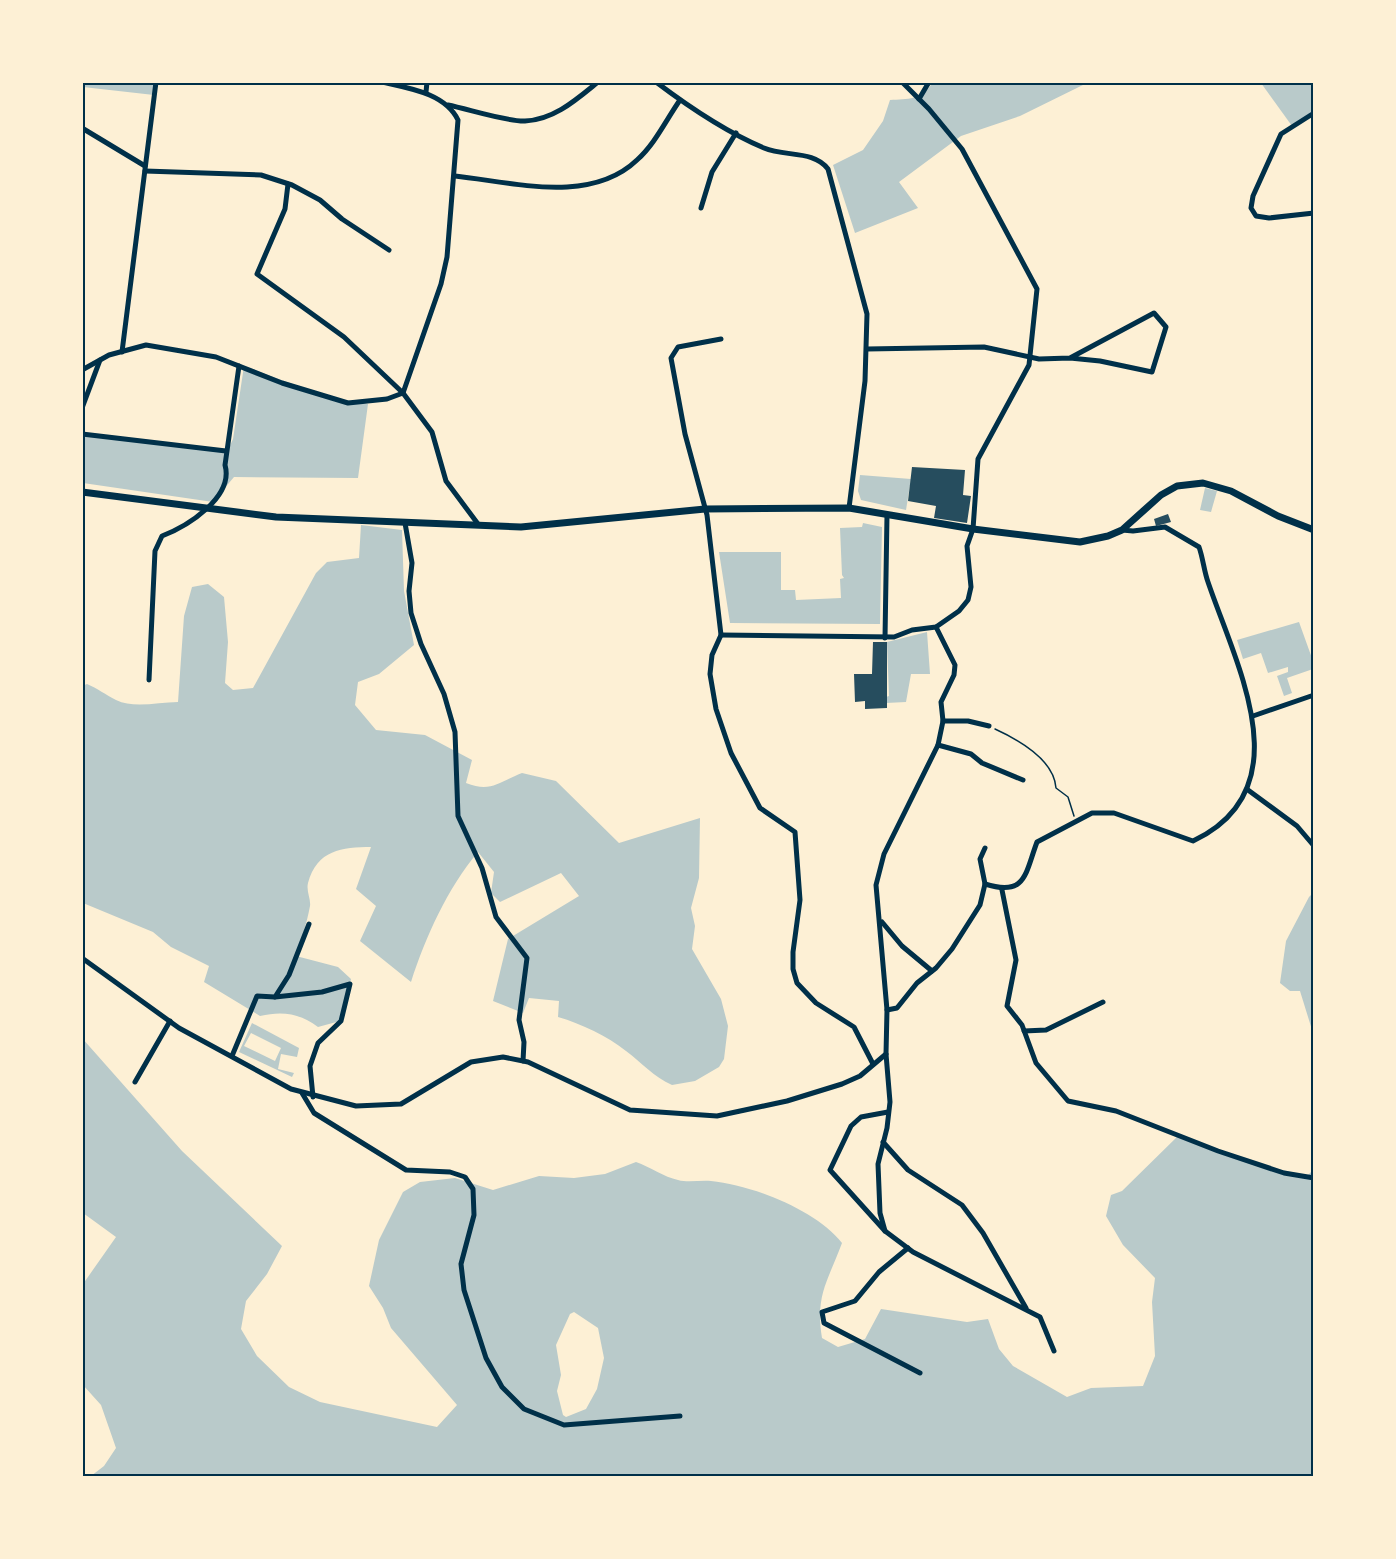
<svg xmlns="http://www.w3.org/2000/svg" width="1396" height="1559" viewBox="0 0 1396 1559" font-family="'PT Sans Narrow',sans-serif">
  <style>
    .green { fill: #b9caca; fill-rule: evenodd }
    .building { fill: #264d5e }
    .lines { fill: none; stroke-linecap: round; stroke-linejoin: round }
    .path { stroke: #003049; stroke-width: 1.5 }
    .minor { stroke: #003049; stroke-width: 5 }
    .secondary { stroke: #003049; stroke-width: 7 }
    .neatline { fill: none; stroke: #003049; stroke-width: 2 }
  </style>
  <rect width="100%" height="100%" fill="#fdf0d5"/>
  <!-- green -->
  <g class="green">
    <path d="M 83,83 L 154,83 L 154,95 L 83,87 Z"/>
    <path d="M 932,83 L 1087,83 L 1020,116 L 961,136 L 899,182 L 918,208 L 855,233 L 833,165 L 863,150 L 883,121 L 890,100 C 907,99 923,100 932,83 Z"/>
    <path d="M 1261,83 L 1313,83 L 1313,111 L 1292,126 Z"/>
    <path d="M 244,366 L 327,397 L 368,404 L 358,478 L 234,477 L 213,502 L 83,483 L 83,435 L 227,452 L 233,439 Z"/>
    <path d="M 860,475 L 911,479 L 906,510 L 861,500 L 858,491 Z"/>
    <path d="M 1205,488 L 1217,491 L 1211,512 L 1200,510 Z"/>
    <path d="M 863,523 L 882,527 L 880,624 L 730,623 L 719,552 L 781,552 L 781,590 L 795,590 L 796,600 L 841,598 L 840,579 L 844,578 L 842,575 L 840,528 L 862,527 Z"/>
    <path d="M 361,525 L 402,530 L 404,591 L 414,645 L 379,674 L 358,682 L 355,705 L 376,730 L 425,735 L 472,760 L 466,783 C 491,793 499,782 522,773 L 556,781 L 619,843 L 700,818 L 699,878 L 691,908 L 695,926 L 692,949 L 721,999 L 728,1026 L 724,1059 L 719,1067 L 695,1081 L 672,1085 C 654,1077 642,1063 626,1051 C 607,1036 582,1024 558,1017 L 559,1001 L 529,998 L 523,1013 L 493,1001 L 508,939 L 579,896 L 561,873 L 500,902 L 491,893 L 494,872 L 478,852 C 447,889 426,936 411,982 L 360,941 L 376,906 L 356,889 L 371,847 C 342,847 317,850 308,883 C 306,891 311,899 310,906 C 307,923 301,940 296,956 L 338,967 L 351,979 L 340,1021 L 318,1027 C 299,1013 282,1011 260,1016 L 204,982 L 209,966 L 171,947 L 153,932 L 83,903 L 82,686 L 87,684 C 97,688 106,695 116,700 C 134,709 158,702 178,702 L 184,616 L 192,587 L 208,584 L 224,597 L 228,642 L 225,683 L 233,690 L 253,688 L 316,573 L 327,562 L 359,558 Z"/>
    <path d="M 1299,622 L 1313,661 L 1313,669 L 1287,678 L 1292,693 L 1284,696 L 1277,676 L 1288,672 L 1288,667 L 1268,673 L 1261,653 L 1243,659 L 1237,640 Z"/>
    <path d="M 927,632 L 930,674 L 911,674 L 906,702 L 886,703 L 886,697 L 889,696 L 887,642 Z"/>
    <path d="M 1313,893 L 1313,1033 L 1300,991 L 1290,991 L 1280,983 L 1286,941 L 1309,897 Z"/>
    <path d="M 252,1023 L 299,1048 L 297,1057 L 281,1054 L 278,1069 L 294,1073 L 292,1077 L 239,1052 ZM 251,1033 L 281,1048 L 275,1061 L 244,1046 Z"/>
    <path d="M 82,1038 L 182,1151 L 282,1246 L 267,1274 L 246,1301 L 241,1329 L 257,1356 L 289,1387 L 320,1402 L 437,1427 L 457,1405 L 391,1328 L 383,1308 L 369,1286 L 379,1240 L 403,1192 L 420,1182 L 455,1178 L 493,1190 L 539,1176 L 574,1178 L 605,1174 L 636,1162 C 650,1167 664,1177 678,1180 C 688,1183 700,1180 711,1181 C 752,1185 816,1210 842,1243 C 828,1281 815,1295 822,1338 L 838,1347 L 865,1339 L 881,1309 L 967,1322 L 988,1319 L 999,1349 L 1013,1366 L 1067,1397 L 1091,1388 L 1143,1386 L 1155,1356 L 1152,1302 L 1155,1278 L 1123,1245 L 1106,1216 L 1111,1195 L 1122,1191 L 1180,1134 L 1238,1159 L 1307,1176 L 1313,1170 L 1313,1476 L 91,1476 L 104,1466 L 116,1448 L 101,1405 L 83,1385 L 83,1284 L 116,1237 L 83,1213 ZM 574,1312 L 598,1328 L 604,1358 L 597,1389 L 586,1409 L 566,1417 L 563,1415 L 557,1391 L 561,1375 L 556,1345 L 570,1314 Z"/>
  </g>
  <!-- building -->
  <g class="building">
    <path d="M 912,467 L 965,470 L 963,495 L 971,496 L 967,523 L 934,518 L 936,506 L 908,501 Z"/>
    <path d="M 1168,514 L 1171,522 L 1156,526 L 1154,519 Z"/>
    <path d="M 873,642 L 887,642 L 887,708 L 865,709 L 865,701 L 855,702 L 854,674 L 872,674 Z"/>
  </g>
  <g class="lines">
    <!-- path -->
    <path class="path" d="M 995,729 C 1019,740 1054,760 1056,788 L 1068,797 L 1074,816"/>
    <!-- minor -->
    <g class="minor">
      <path d="M 382,82 C 408,88 445,93 458,120 L 447,257 L 441,284 L 403,393"/>
      <path d="M 656,82 C 689,107 726,132 764,148 C 785,157 814,150 828,169 L 867,314 L 865,381 L 849,508"/>
      <path d="M 426,92 L 427,82"/>
      <path d="M 919,99 L 929,82"/>
      <path d="M 448,105 C 468,109 508,122 525,121 C 554,120 577,99 598,82"/>
      <path d="M 1314,113 L 1281,134 L 1253,196 L 1251,208 L 1256,216 L 1269,218 L 1314,213"/>
      <path d="M 82,128 L 145,166"/>
      <path d="M 145,171 L 261,175 L 292,185 L 320,200 L 342,219 L 389,250"/>
      <path d="M 455,176 C 512,182 590,205 637,160 C 655,144 666,120 680,100"/>
      <path d="M 288,184 L 285,209 L 257,274 L 344,337 L 403,393 L 432,432 L 446,481 L 478,524"/>
      <path d="M 701,208 L 712,172 L 736,133"/>
      <path d="M 721,339 L 678,347 L 671,358 L 685,434 L 707,515 L 721,635 L 712,655 L 710,674 L 716,709 L 731,753 L 760,808 L 795,832 L 800,900 L 793,952 L 793,969 L 797,983 L 816,1003 L 854,1027 L 873,1064"/>
      <path d="M 867,349 L 984,347 L 1039,359 L 1070,358 L 1154,313 L 1166,327 L 1152,372 L 1100,361 L 1070,358"/>
      <path d="M 122,352 L 156,82"/>
      <path d="M 82,370 L 109,355 L 146,345 L 216,357 L 282,383 L 348,403 L 387,399 L 403,393"/>
      <path d="M 82,408 L 100,360"/>
      <path d="M 82,434 L 226,451"/>
      <path d="M 405,523 L 412,563 L 409,591 L 411,613 L 421,644 L 444,694 L 455,732 L 458,816 L 482,868 L 496,917 L 527,958 L 519,1020 L 524,1042 L 523,1061"/>
      <path d="M 721,635 L 894,637 L 912,630 L 936,627 L 959,611 L 968,600 L 971,587 L 967,546 L 973,529 L 978,459 L 1029,365 L 1037,289 L 962,149 L 929,109 L 902,82"/>
      <path d="M 885,638 L 887,515"/>
      <path d="M 149,680 L 155,551 L 162,536 C 188,526 234,497 225,465 L 239,366"/>
      <path d="M 1253,716 L 1314,695"/>
      <path d="M 943,721 L 968,721 L 989,726"/>
      <path d="M 938,745 L 971,754 L 982,763 L 1023,780"/>
      <path d="M 1248,790 L 1297,826 L 1314,846"/>
      <path d="M 985,884 C 1026,897 1025,874 1037,842 L 1092,813 L 1114,813 L 1193,841 C 1304,789 1236,665 1208,582 C 1204,571 1203,558 1199,547 L 1165,527 L 1133,531 L 1122,530"/>
      <path d="M 1002,890 L 1016,960 L 1007,1006 L 1022,1025 L 1036,1063 L 1068,1101 L 1116,1111 L 1218,1151 L 1284,1173 L 1314,1178"/>
      <path d="M 882,922 L 902,946 L 932,971"/>
      <path d="M 82,958 L 179,1028 L 291,1089 L 356,1106 L 401,1104 L 471,1062 L 503,1057 L 528,1062 L 630,1110 L 717,1116 L 787,1101 L 842,1084 L 860,1076 L 886,1054"/>
      <path d="M 275,997 L 322,992 L 350,984 L 341,1021 L 318,1043 L 310,1066 L 313,1097"/>
      <path d="M 887,1010 L 897,1008 L 917,983 L 936,968 L 952,949 L 980,905 L 985,884 L 980,859 L 985,848"/>
      <path d="M 1024,1031 L 1046,1030 L 1103,1002"/>
      <path d="M 232,1056 L 257,996 L 275,997 L 289,975 L 309,924"/>
      <path d="M 135,1082 L 170,1021"/>
      <path d="M 302,1093 L 314,1113 L 406,1170 L 450,1172 L 465,1177 L 473,1189 L 474,1215 L 461,1264 L 464,1290 L 486,1358 L 502,1387 L 524,1409 L 564,1425 L 680,1416"/>
      <path d="M 888,1112 L 861,1117 L 851,1126 L 830,1170 L 885,1231 L 913,1252 L 1040,1317 L 1054,1351"/>
      <path d="M 883,1142 L 908,1170 L 962,1205 L 983,1233 L 1026,1308"/>
      <path d="M 885,1231 L 880,1213 L 878,1164 L 887,1128 L 890,1102 L 886,1054 L 887,1010 L 876,885 L 884,854 L 938,745 L 943,721 L 941,702 L 954,675 L 955,665 L 936,627"/>
      <path d="M 908,1248 L 879,1272 L 855,1301 L 822,1312 L 824,1323 L 920,1373"/>
    </g>
    <!-- secondary -->
    <path class="secondary" d="M 82,492 L 276,517 L 521,527 L 705,509 L 849,508 L 973,529 L 1080,542 L 1108,536 L 1122,530 L 1161,495 L 1177,486 L 1203,483 L 1231,491 L 1278,516 L 1314,530"/>
  </g>
  <!-- border -->
  <rect width="1396" height="1559" fill="none" stroke="#fdf0d5" stroke-width="168"/>
  <rect x="84" y="84" width="1228" height="1391" class="neatline"/>
</svg>
